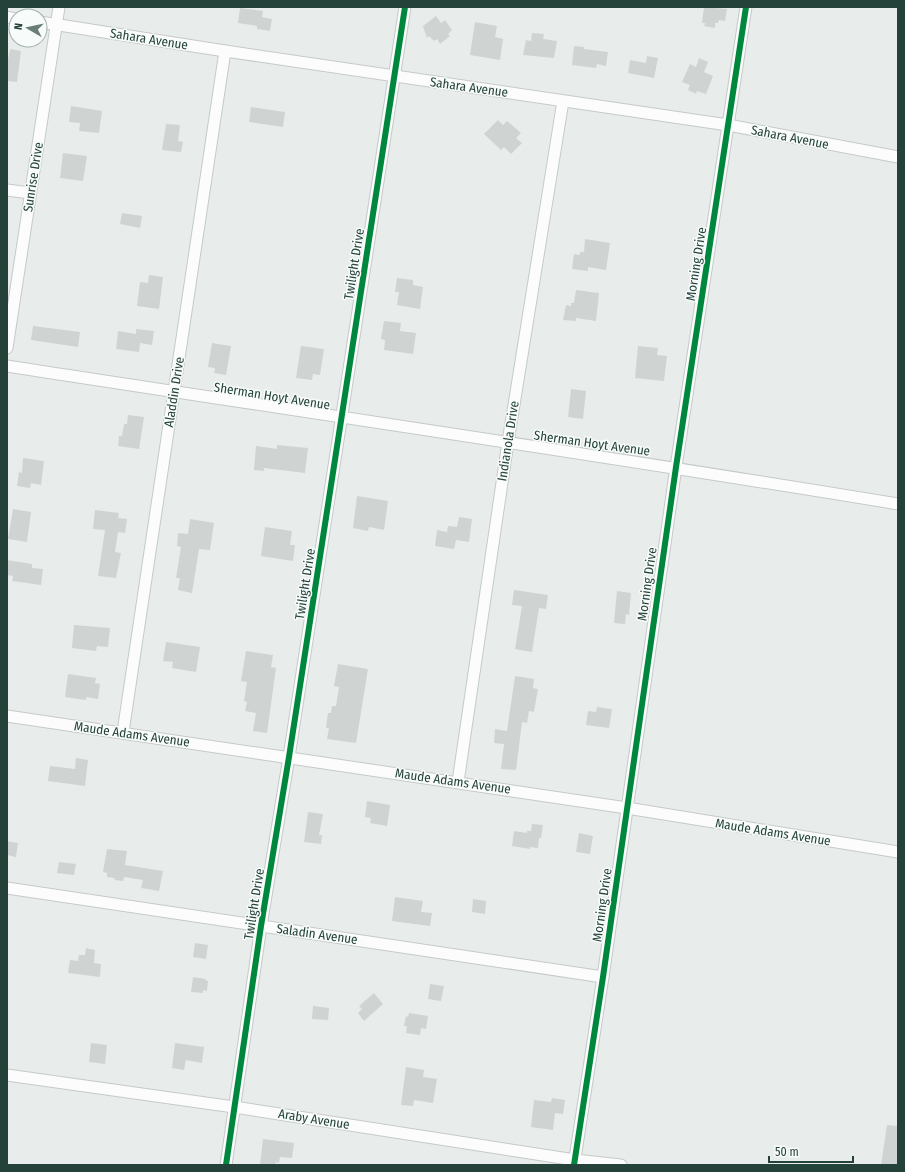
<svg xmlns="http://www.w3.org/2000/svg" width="905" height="1172" viewBox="0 0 905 1172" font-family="'Fira Sans Condensed',sans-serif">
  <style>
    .building { fill: #cfd4d2 }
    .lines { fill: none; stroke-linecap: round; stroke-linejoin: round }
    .minor-casing { stroke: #c5cac8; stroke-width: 13 }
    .minor { stroke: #fcfcfc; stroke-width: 11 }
    .cycleway-casing { stroke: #f7fbf9; stroke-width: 8 }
    .cycleway { stroke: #00873e; stroke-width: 6 }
    .labels { text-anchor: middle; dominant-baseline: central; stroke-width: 3; stroke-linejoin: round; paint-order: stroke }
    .street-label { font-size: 13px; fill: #24423a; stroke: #f7fbf9 }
  </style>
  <rect width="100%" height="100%" fill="#e8edeb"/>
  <!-- building -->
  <g class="building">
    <path d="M 704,7 L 727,9 L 725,21 L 719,20 L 718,23 L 715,23 L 715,28 L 704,26 L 705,23 L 702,23 Z"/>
    <path d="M 240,8 L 263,11 L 262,17 L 272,19 L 270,31 L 257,29 L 257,26 L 238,23 Z"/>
    <path d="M 436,16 L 441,23 L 445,20 L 452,30 L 448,34 L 450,36 L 440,44 L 437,39 L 434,41 L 429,36 L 427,38 L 423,26 Z"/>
    <path d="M 475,22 L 497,26 L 495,37 L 503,39 L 500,60 L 470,55 Z"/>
    <path d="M 532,33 L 544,34 L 543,39 L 557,41 L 554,58 L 523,55 L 526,40 L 531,41 Z"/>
    <path d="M 574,46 L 584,47 L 584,49 L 608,52 L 606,66 L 597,64 L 596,68 L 572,65 Z"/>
    <path d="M 10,49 L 21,51 L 17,82 L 7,81 L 7,59 L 8,59 Z"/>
    <path d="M 647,56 L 658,58 L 654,78 L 628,73 L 630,60 L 646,63 Z"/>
    <path d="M 699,58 L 708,62 L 704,72 L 713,76 L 706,94 L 697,91 L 696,94 L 688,90 L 690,85 L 682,82 L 690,64 L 696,67 Z"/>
    <path d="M 71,106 L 102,111 L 99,133 L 79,131 L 80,123 L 69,122 Z"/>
    <path d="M 251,107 L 285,112 L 283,127 L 249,122 Z"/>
    <path d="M 498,120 L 503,125 L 507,121 L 521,133 L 516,138 L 522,143 L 511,154 L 504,147 L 501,150 L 484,134 Z"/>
    <path d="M 166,124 L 180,125 L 178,141 L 183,142 L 181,152 L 162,150 Z"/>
    <path d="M 63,153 L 87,156 L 83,181 L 60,178 Z"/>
    <path d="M 122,213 L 142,216 L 140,228 L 120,224 Z"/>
    <path d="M 585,239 L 610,243 L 606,270 L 588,267 L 588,271 L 572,269 L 574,254 L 580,255 L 580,252 L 584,252 Z"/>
    <path d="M 149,275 L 163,277 L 159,309 L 137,306 L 140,282 L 148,283 Z"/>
    <path d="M 397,278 L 413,280 L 413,285 L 423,287 L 420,309 L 397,305 L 399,292 L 395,292 Z"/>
    <path d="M 576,290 L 599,293 L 596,321 L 576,318 L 576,321 L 563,320 L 566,305 L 571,306 L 571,303 L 574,303 Z"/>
    <path d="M 384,321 L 401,323 L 400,331 L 416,333 L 413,354 L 384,350 L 385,340 L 381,339 Z"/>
    <path d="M 33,326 L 80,332 L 78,347 L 31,340 Z"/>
    <path d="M 136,329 L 154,331 L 152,345 L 140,343 L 139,352 L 116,349 L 118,331 L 136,334 Z"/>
    <path d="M 212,343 L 231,346 L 226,375 L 214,373 L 215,368 L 208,367 Z"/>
    <path d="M 301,346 L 324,349 L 320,375 L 313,374 L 312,380 L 296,378 Z"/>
    <path d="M 638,346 L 658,348 L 657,355 L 667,356 L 664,381 L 635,378 Z"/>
    <path d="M 571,389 L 586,391 L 583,419 L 568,417 Z"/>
    <path d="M 128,415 L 144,417 L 139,449 L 118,446 L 119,436 L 122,436 L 124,424 L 127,424 Z"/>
    <path d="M 277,445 L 308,448 L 305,473 L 264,468 L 264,471 L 254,470 L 256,446 L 277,449 Z"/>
    <path d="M 23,458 L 44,461 L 41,485 L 31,483 L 30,488 L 17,486 L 19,472 L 22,473 Z"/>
    <path d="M 357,496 L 388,501 L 384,530 L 369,527 L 368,531 L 353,528 Z"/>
    <path d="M 13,509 L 31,512 L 27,542 L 8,539 Z"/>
    <path d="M 95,510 L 119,513 L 118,518 L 127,519 L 125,533 L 118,532 L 115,552 L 121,553 L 116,578 L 98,576 L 105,530 L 93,529 Z"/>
    <path d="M 459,517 L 472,519 L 469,542 L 456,540 L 454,549 L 435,546 L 437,530 L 447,532 L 448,526 L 457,527 Z"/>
    <path d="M 190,519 L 214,523 L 210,550 L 199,549 L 192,593 L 178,590 L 180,578 L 176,578 L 181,547 L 177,546 L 178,533 L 188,534 Z"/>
    <path d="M 265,527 L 292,531 L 290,545 L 295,545 L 293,561 L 261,556 Z"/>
    <path d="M 7,560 L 32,564 L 32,568 L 43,569 L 41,585 L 12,581 L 13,576 L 7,575 Z"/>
    <path d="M 514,590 L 548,595 L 546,609 L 539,608 L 532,652 L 515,649 L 522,606 L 512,605 Z"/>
    <path d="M 617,591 L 631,593 L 629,615 L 626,614 L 625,624 L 614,623 Z"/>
    <path d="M 74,625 L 110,628 L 108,647 L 97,646 L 96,651 L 72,648 Z"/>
    <path d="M 166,642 L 200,647 L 196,672 L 172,668 L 173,662 L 163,661 Z"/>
    <path d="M 246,651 L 273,655 L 271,667 L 276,668 L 267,733 L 253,731 L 256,713 L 245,711 L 247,702 L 244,701 L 247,682 L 241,681 Z"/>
    <path d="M 338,664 L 368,669 L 356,743 L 327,739 L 329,728 L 326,728 L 328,713 L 331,713 L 332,706 L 336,706 L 339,687 L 334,686 Z"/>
    <path d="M 68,674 L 96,678 L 95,683 L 100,684 L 98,699 L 86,697 L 86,700 L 65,697 Z"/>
    <path d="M 515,676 L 534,679 L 533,688 L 538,689 L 534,712 L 529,711 L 527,723 L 522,722 L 516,770 L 501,769 L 504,744 L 494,743 L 495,729 L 507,731 Z"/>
    <path d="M 597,707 L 612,709 L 609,728 L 586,725 L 588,711 L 596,712 Z"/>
    <path d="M 76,758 L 88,760 L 85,786 L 48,781 L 50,766 L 75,769 Z"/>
    <path d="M 367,801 L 390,805 L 387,826 L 370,823 L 371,818 L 365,817 Z"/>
    <path d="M 308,812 L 323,814 L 319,835 L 322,835 L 321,844 L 304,842 Z"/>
    <path d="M 532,824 L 543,825 L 541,838 L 539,838 L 538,848 L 530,847 L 530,849 L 512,846 L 514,831 L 527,833 L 527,831 L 531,831 Z"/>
    <path d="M 579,833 L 593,836 L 590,854 L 576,852 Z"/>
    <path d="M 7,841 L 18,843 L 16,857 L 7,855 Z"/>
    <path d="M 107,849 L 127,851 L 125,865 L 163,871 L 159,891 L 141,888 L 143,880 L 124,877 L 123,881 L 114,880 L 115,878 L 107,877 L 107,873 L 103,872 Z"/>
    <path d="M 59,862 L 76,864 L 74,875 L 57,873 Z"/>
    <path d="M 395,897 L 423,901 L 421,912 L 432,913 L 430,926 L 392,921 Z"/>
    <path d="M 473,899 L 486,901 L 485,914 L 472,912 Z"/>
    <path d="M 195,943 L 208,945 L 206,959 L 193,957 Z"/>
    <path d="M 86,948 L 95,950 L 94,963 L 101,964 L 100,977 L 68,973 L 70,960 L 78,961 L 79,955 L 85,955 Z"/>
    <path d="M 193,977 L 206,979 L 205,980 L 208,981 L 207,991 L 203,990 L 203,993 L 191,992 Z"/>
    <path d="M 430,984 L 444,986 L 441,1001 L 428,999 Z"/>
    <path d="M 374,993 L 383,1004 L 364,1021 L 358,1013 L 362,1009 L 359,1006 Z"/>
    <path d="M 313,1006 L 329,1008 L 328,1020 L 312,1019 Z"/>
    <path d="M 409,1013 L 428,1016 L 426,1029 L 421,1028 L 420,1035 L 406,1033 L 407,1026 L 404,1026 L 406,1016 L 408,1017 Z"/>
    <path d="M 91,1043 L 107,1045 L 105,1064 L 89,1062 Z"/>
    <path d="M 175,1043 L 204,1047 L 202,1063 L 186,1060 L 184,1070 L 172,1068 Z"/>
    <path d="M 406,1067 L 424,1070 L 423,1077 L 437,1079 L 433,1103 L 414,1100 L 413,1106 L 401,1105 Z"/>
    <path d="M 552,1098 L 565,1100 L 563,1114 L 555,1113 L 553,1130 L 531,1127 L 534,1100 L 551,1102 Z"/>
    <path d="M 887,1125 L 898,1126 L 898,1165 L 881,1165 Z"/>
    <path d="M 263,1139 L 294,1143 L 292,1158 L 280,1157 L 279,1163 L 276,1162 L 275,1165 L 260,1165 Z"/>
  </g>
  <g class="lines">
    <defs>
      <g id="minor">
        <path d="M 7,17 L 16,19"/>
        <path d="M 40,22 L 225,51 L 728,125 L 898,157"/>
        <path d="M 7,190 L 30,193"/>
        <path d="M 7,348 L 59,7"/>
        <path d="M 7,366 C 304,412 601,455 898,504"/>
        <path d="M 7,716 L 627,808 L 898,852"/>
        <path d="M 123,732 L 225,51"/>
        <path d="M 458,782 L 508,442 L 563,101"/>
        <path d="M 7,888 L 603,977"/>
        <path d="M 7,1075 L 234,1107 L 575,1160 L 621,1165"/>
        <path d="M 226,1165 L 261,926 L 289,757 L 405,7"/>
        <path d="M 574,1165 L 603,977 L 676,467 L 746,7"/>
      </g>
    </defs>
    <!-- minor casing -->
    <use href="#minor" class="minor-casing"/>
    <!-- minor -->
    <use href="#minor" class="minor"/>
    <defs>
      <g id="cycleway">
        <path d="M 226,1165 L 261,926 L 289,757 L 405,7"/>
        <path d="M 574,1165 L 603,977 L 676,467 L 746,7"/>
      </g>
    </defs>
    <!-- cycleway casing -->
    <use href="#cycleway" class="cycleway-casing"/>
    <!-- cycleway -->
    <use href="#cycleway" class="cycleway"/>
  </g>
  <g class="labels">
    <!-- street labels -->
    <g class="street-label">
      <text transform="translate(149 39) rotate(9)">Sahara Avenue</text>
      <text transform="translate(469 87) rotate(8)">Sahara Avenue</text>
      <text transform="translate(790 137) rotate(11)">Sahara Avenue</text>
      <text transform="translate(33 177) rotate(-81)">Sunrise Drive</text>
      <text transform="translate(354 264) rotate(-81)">Twilight Drive</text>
      <text transform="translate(696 264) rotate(-81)">Morning Drive</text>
      <text transform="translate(174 392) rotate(-81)">Aladdin Drive</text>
      <text transform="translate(272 396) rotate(9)">Sherman Hoyt Avenue</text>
      <text transform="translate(508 441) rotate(-81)">Indianola Drive</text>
      <text transform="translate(592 443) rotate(8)">Sherman Hoyt Avenue</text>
      <text transform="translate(305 584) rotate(-81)">Twilight Drive</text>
      <text transform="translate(647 584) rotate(-82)">Morning Drive</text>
      <text transform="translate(132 734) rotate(8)">Maude Adams Avenue</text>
      <text transform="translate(453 781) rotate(8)">Maude Adams Avenue</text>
      <text transform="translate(773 832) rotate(9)">Maude Adams Avenue</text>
      <text transform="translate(254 904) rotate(-81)">Twilight Drive</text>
      <text transform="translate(602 905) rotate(-82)">Morning Drive</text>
      <text transform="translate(317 934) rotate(8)">Saladin Avenue</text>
      <text transform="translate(314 1119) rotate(9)">Araby Avenue</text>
    </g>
  </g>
  <!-- border -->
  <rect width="905" height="1172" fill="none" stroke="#24423a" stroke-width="16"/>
  <!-- north arrow -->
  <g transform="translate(28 28) rotate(279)"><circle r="19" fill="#f7fbf9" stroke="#a3b1ad"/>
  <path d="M0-3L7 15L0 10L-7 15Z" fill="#697e78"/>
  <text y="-6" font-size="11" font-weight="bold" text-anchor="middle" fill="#24423a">N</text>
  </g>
  <!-- scale -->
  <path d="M769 1156v6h84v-6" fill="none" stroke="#24423a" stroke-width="2"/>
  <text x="775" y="1156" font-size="12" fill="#24423a" stroke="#f7fbf9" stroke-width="3" paint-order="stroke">50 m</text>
</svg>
